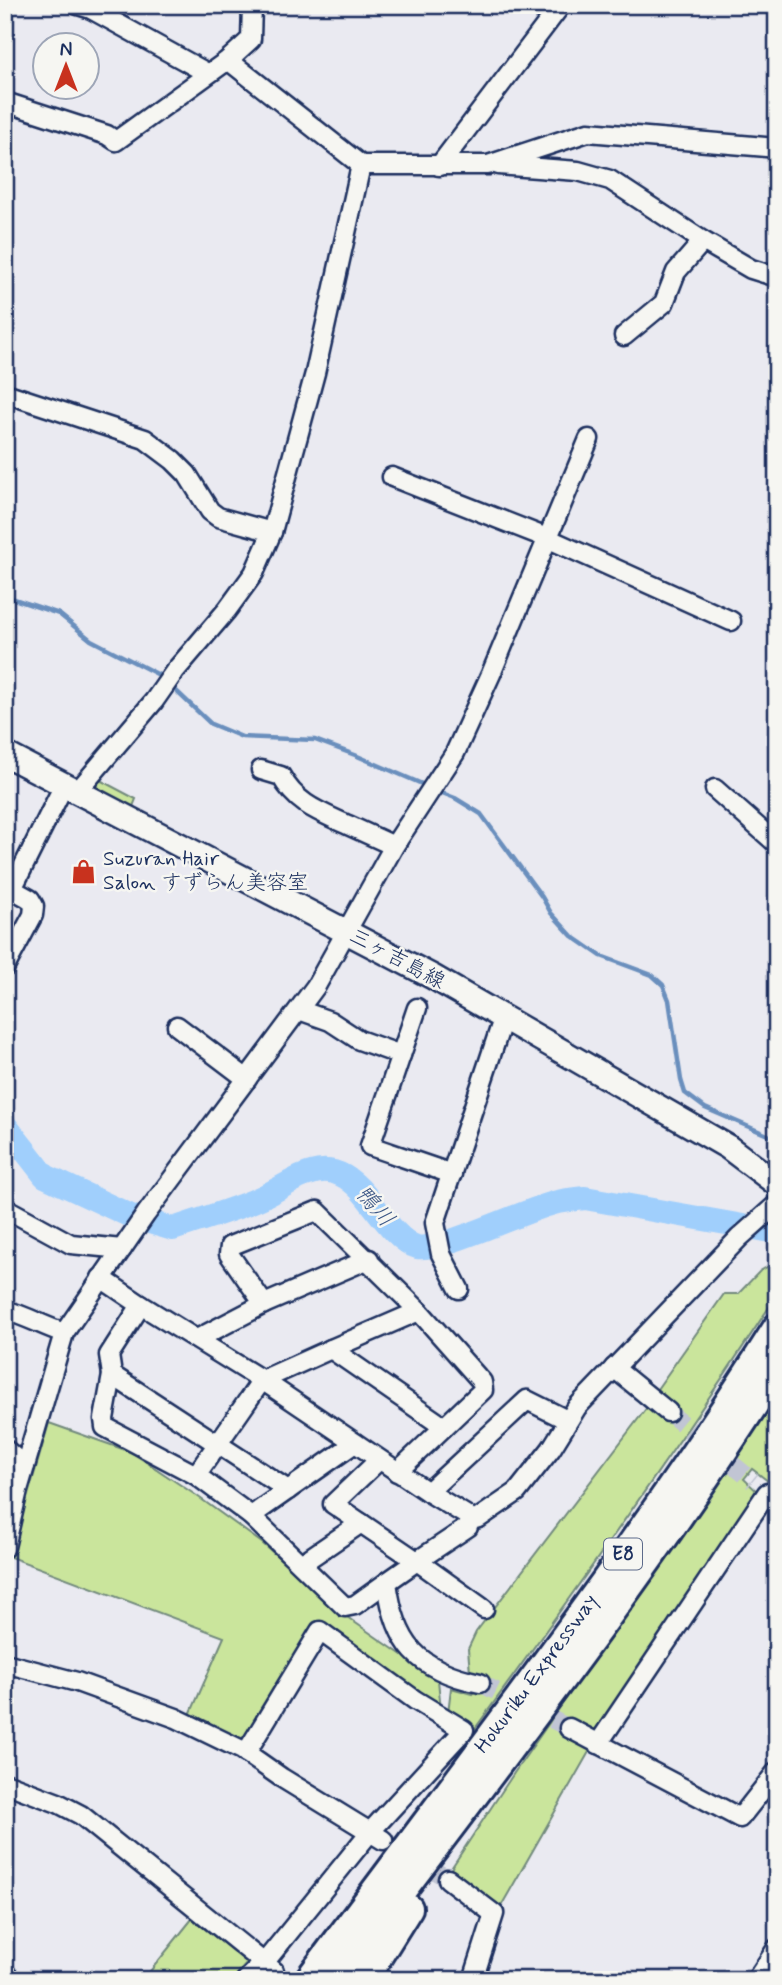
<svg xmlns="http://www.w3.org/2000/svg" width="782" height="1985" viewBox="0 0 782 1985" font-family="Mynerve,'Klee One',sans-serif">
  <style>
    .green { fill: #cae59c; stroke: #728a7d; stroke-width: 2 }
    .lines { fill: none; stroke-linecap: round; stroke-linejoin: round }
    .stream { stroke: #6b8fbd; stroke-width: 4.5 }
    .river { stroke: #a0cffc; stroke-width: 24 }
    .minor-tunnel { stroke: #c1c5d4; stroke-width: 18; stroke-dasharray: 18 9; stroke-linecap: butt }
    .minor-casing { stroke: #1b2f5e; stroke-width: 23 }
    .major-casing { stroke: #1b2f5e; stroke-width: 28 }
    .highway-casing { stroke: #1b2f5e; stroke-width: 32 }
    .minor { stroke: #f6f6f2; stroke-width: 18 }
    .major { stroke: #f6f6f2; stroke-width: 23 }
    .highway { stroke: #f6f6f2; stroke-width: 26 }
    .labels { text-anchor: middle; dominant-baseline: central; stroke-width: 5; stroke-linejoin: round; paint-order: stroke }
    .shield { fill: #f6f6f2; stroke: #5d6b8a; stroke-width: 2 }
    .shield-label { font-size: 19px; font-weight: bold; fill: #1b2f5e }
    .poi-label { font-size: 21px; fill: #1b2f5e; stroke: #f6f6f2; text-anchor: start }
    .street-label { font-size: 21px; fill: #1b2f5e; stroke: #f6f6f2 }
    .water-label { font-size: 23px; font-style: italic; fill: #3c5786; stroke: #f6f6f2 }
  </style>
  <rect width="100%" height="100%" fill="#eaeaf1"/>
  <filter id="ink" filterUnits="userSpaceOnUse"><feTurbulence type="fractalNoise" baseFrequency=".0143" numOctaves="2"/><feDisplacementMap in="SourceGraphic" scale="14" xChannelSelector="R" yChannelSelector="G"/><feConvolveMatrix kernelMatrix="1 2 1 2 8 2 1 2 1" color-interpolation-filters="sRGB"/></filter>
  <g filter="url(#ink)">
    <!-- green -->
    <g class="green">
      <path d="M 98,779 L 136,799 L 132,809 L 92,786 Z"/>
      <path d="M 767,1267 L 777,1267 L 777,1295 C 681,1443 578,1587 474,1730 L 448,1713 L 451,1688 L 473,1694 L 483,1675 L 470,1672 L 468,1649 L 476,1632 L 648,1406 L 655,1392 L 724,1294 L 738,1294 L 760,1271 Z"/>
      <path d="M 777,1397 L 777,1475 L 772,1484 L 752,1469 L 744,1479 L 762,1496 L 677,1610 L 626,1687 L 500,1908 L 450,1870 L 514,1773 Z"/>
      <path d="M 49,1423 L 131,1452 L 197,1496 L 262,1543 L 347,1617 L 438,1680 L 441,1710 L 318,1625 L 245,1742 L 189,1717 L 224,1637 L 10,1557 Z"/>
      <path d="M 192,1919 L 248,1962 L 232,1980 L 143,1980 Z"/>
    </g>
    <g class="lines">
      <!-- stream -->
      <g class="stream">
        <path d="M 5,596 L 59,614 L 91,640 L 159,675 L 165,680"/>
        <path d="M 171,686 L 211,724 L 242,737 L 315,740 L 355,755 L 429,787"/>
        <path d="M 437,791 L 455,798 L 481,814 L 542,897 L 551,913 L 572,936 L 601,956 L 652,975 L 663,985 L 669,1000 L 681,1080 L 685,1093 L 705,1108 L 777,1139"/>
      </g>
      <!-- river -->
      <path class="river" d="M 5,1125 L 45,1176 L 133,1217 L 173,1229 C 201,1219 231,1211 258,1199 C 299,1181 326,1148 365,1195 C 377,1209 398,1242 417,1247 C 441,1252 528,1208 558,1202 C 567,1200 576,1199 585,1198 L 777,1232"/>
      <!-- minor-tunnel -->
      <g class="minor-tunnel">
        <path d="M 668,1412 L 753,1481"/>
        <path d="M 480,1683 L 569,1728"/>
        <path d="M 383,1840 L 448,1879"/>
        <path d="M 274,1971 L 285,1980"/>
      </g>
      <defs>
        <g id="minor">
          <path d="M 78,5 L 91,9 L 207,73"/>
          <path d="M 228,60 L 361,165 L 488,165 L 588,132 L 777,148"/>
          <path d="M 5,102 L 107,135 L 116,141 L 228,60 L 251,39 L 252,5"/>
          <path d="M 498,165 L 578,171 L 610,180 L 703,241"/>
          <path d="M 439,166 L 561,5"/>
          <path d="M 624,336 L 664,303 L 676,272 L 703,241 L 751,269 L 777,277"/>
          <path d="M 5,393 L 145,439 L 173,460 L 187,474 L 210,511 L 218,517 L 272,532"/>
          <path d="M 392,477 L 547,538 L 731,621"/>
          <path d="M 261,770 L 281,776 C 297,805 320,812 348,825 C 363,832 379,839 394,846"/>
          <path d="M 715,789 L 777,844"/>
          <path d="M 77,792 L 154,701 L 175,671 L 227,610 L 254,573 L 272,532 L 315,373 L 361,165"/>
          <path d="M 5,967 L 33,915 L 34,906 L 30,899 L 12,889 L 64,785"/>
          <path d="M 417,1008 L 370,1146 L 452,1174"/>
          <path d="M 299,1010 L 330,1021 L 359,1040 L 401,1055"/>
          <path d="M 177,1026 L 247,1079"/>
          <path d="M 5,1208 L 71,1244 L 122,1249"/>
          <path d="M 101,1278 L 141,1305 L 109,1355 L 112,1375 L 288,1490"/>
          <path d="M 459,1289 L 441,1254 L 435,1223 L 503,1019"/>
          <path d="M 264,1304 L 229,1254 L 230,1246 L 317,1211 L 419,1311 L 482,1382 L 483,1390 L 397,1472"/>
          <path d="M 141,1305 L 262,1380 L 428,1492 L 527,1400 L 567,1420"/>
          <path d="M 5,1310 C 26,1316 43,1326 64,1333"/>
          <path d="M 197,1339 L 264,1304 L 369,1259"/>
          <path d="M 331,1349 L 419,1311"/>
          <path d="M 614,1368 L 668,1412"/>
          <path d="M 112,1375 L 104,1419 L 105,1427 L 196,1475 L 251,1516 L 345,1607 L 355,1605 L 387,1582"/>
          <path d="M 5,1449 L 25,1466"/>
          <path d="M 196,1475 L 262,1380 L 331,1349 L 444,1427"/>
          <path d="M 428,1492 L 466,1515 L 469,1521"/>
          <path d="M 251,1516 L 355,1443"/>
          <path d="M 361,1523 L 333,1504 L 379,1460"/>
          <path d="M 5,1547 L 18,1490 L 64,1333 L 146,1214 L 316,986 L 394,846 L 455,753 L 491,674 L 589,439"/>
          <path d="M 301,1564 L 361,1523 L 417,1561 L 468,1527 L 469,1521 L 479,1518 L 517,1492 L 551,1449 L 577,1407 L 739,1238 L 777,1204"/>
          <path d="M 5,1663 L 77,1682 L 176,1718 L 242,1750 L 282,1778 L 383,1840"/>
          <path d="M 480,1683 C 417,1670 395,1644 387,1582 L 417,1561 L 484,1609"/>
          <path d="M 569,1728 L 740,1818 L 777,1771"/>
          <path d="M 598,1744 L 767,1493"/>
          <path d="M 246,1753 L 320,1631 L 415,1700 L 464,1730 L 370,1832 L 264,1963 L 246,1980"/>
          <path d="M 5,1783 L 58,1803 L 81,1815 L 274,1971"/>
          <path d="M 448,1879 L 494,1914 L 473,1980"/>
          <path d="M 5,1974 L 13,1980"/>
          <path d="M 756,1980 L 777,1948"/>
        </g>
        <path id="major" d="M 5,754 L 433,977 L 728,1147 L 777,1184"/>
        <g id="highway">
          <path id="s1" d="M 308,1980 C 467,1765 634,1554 777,1327"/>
          <path d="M 335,1980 C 486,1779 642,1582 777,1370"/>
          <path d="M 364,1980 L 409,1908"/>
        </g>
      </defs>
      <!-- minor casing -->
      <use href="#minor" class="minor-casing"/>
      <!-- major casing -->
      <use href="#major" class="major-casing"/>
      <!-- highway casing -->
      <use href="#highway" class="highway-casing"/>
      <!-- minor -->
      <use href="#minor" class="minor"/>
      <!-- major -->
      <use href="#major" class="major"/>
      <!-- highway -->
      <use href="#highway" class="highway"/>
    </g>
  </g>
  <!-- icons -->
  <defs>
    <symbol id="shop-bare" viewBox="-9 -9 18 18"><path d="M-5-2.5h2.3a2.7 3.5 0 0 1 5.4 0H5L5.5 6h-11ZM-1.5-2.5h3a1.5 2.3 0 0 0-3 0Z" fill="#c8321e" stroke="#f6f6f2" stroke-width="2.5" paint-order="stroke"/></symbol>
  </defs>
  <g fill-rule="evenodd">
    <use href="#shop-bare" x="66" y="854" width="35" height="35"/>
  </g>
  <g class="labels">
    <!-- shield labels -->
    <rect class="shield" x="604" y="1538.5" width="38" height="31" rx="5"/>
    <g class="shield-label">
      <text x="623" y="1554">E8</text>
    </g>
    <!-- poi labels -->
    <g class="poi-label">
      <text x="103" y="859">Suzuran Hair<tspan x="103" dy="24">Salon すずらん美容室</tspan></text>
    </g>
    <!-- street labels -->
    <g class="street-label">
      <text transform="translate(397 959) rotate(28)">三ヶ吉島線</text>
      <text stroke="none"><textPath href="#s1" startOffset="382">Hokuriku Expressway</textPath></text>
    </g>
    <!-- water labels -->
    <g class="water-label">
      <text transform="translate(374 1207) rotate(49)">鴨川</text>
    </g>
  </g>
  <!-- margin -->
  <rect width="782" height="1985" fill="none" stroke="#f6f6f2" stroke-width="28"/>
  <rect x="14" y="14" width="754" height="1957" fill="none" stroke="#1b2f5e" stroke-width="2.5" filter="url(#ink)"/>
  <!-- north arrow -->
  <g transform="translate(66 66)"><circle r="33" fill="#f6f6f2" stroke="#9ea6b7" stroke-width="2"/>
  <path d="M0-5L12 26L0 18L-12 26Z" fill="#c8321e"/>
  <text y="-10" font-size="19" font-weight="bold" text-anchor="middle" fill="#1b2f5e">N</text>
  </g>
</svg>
